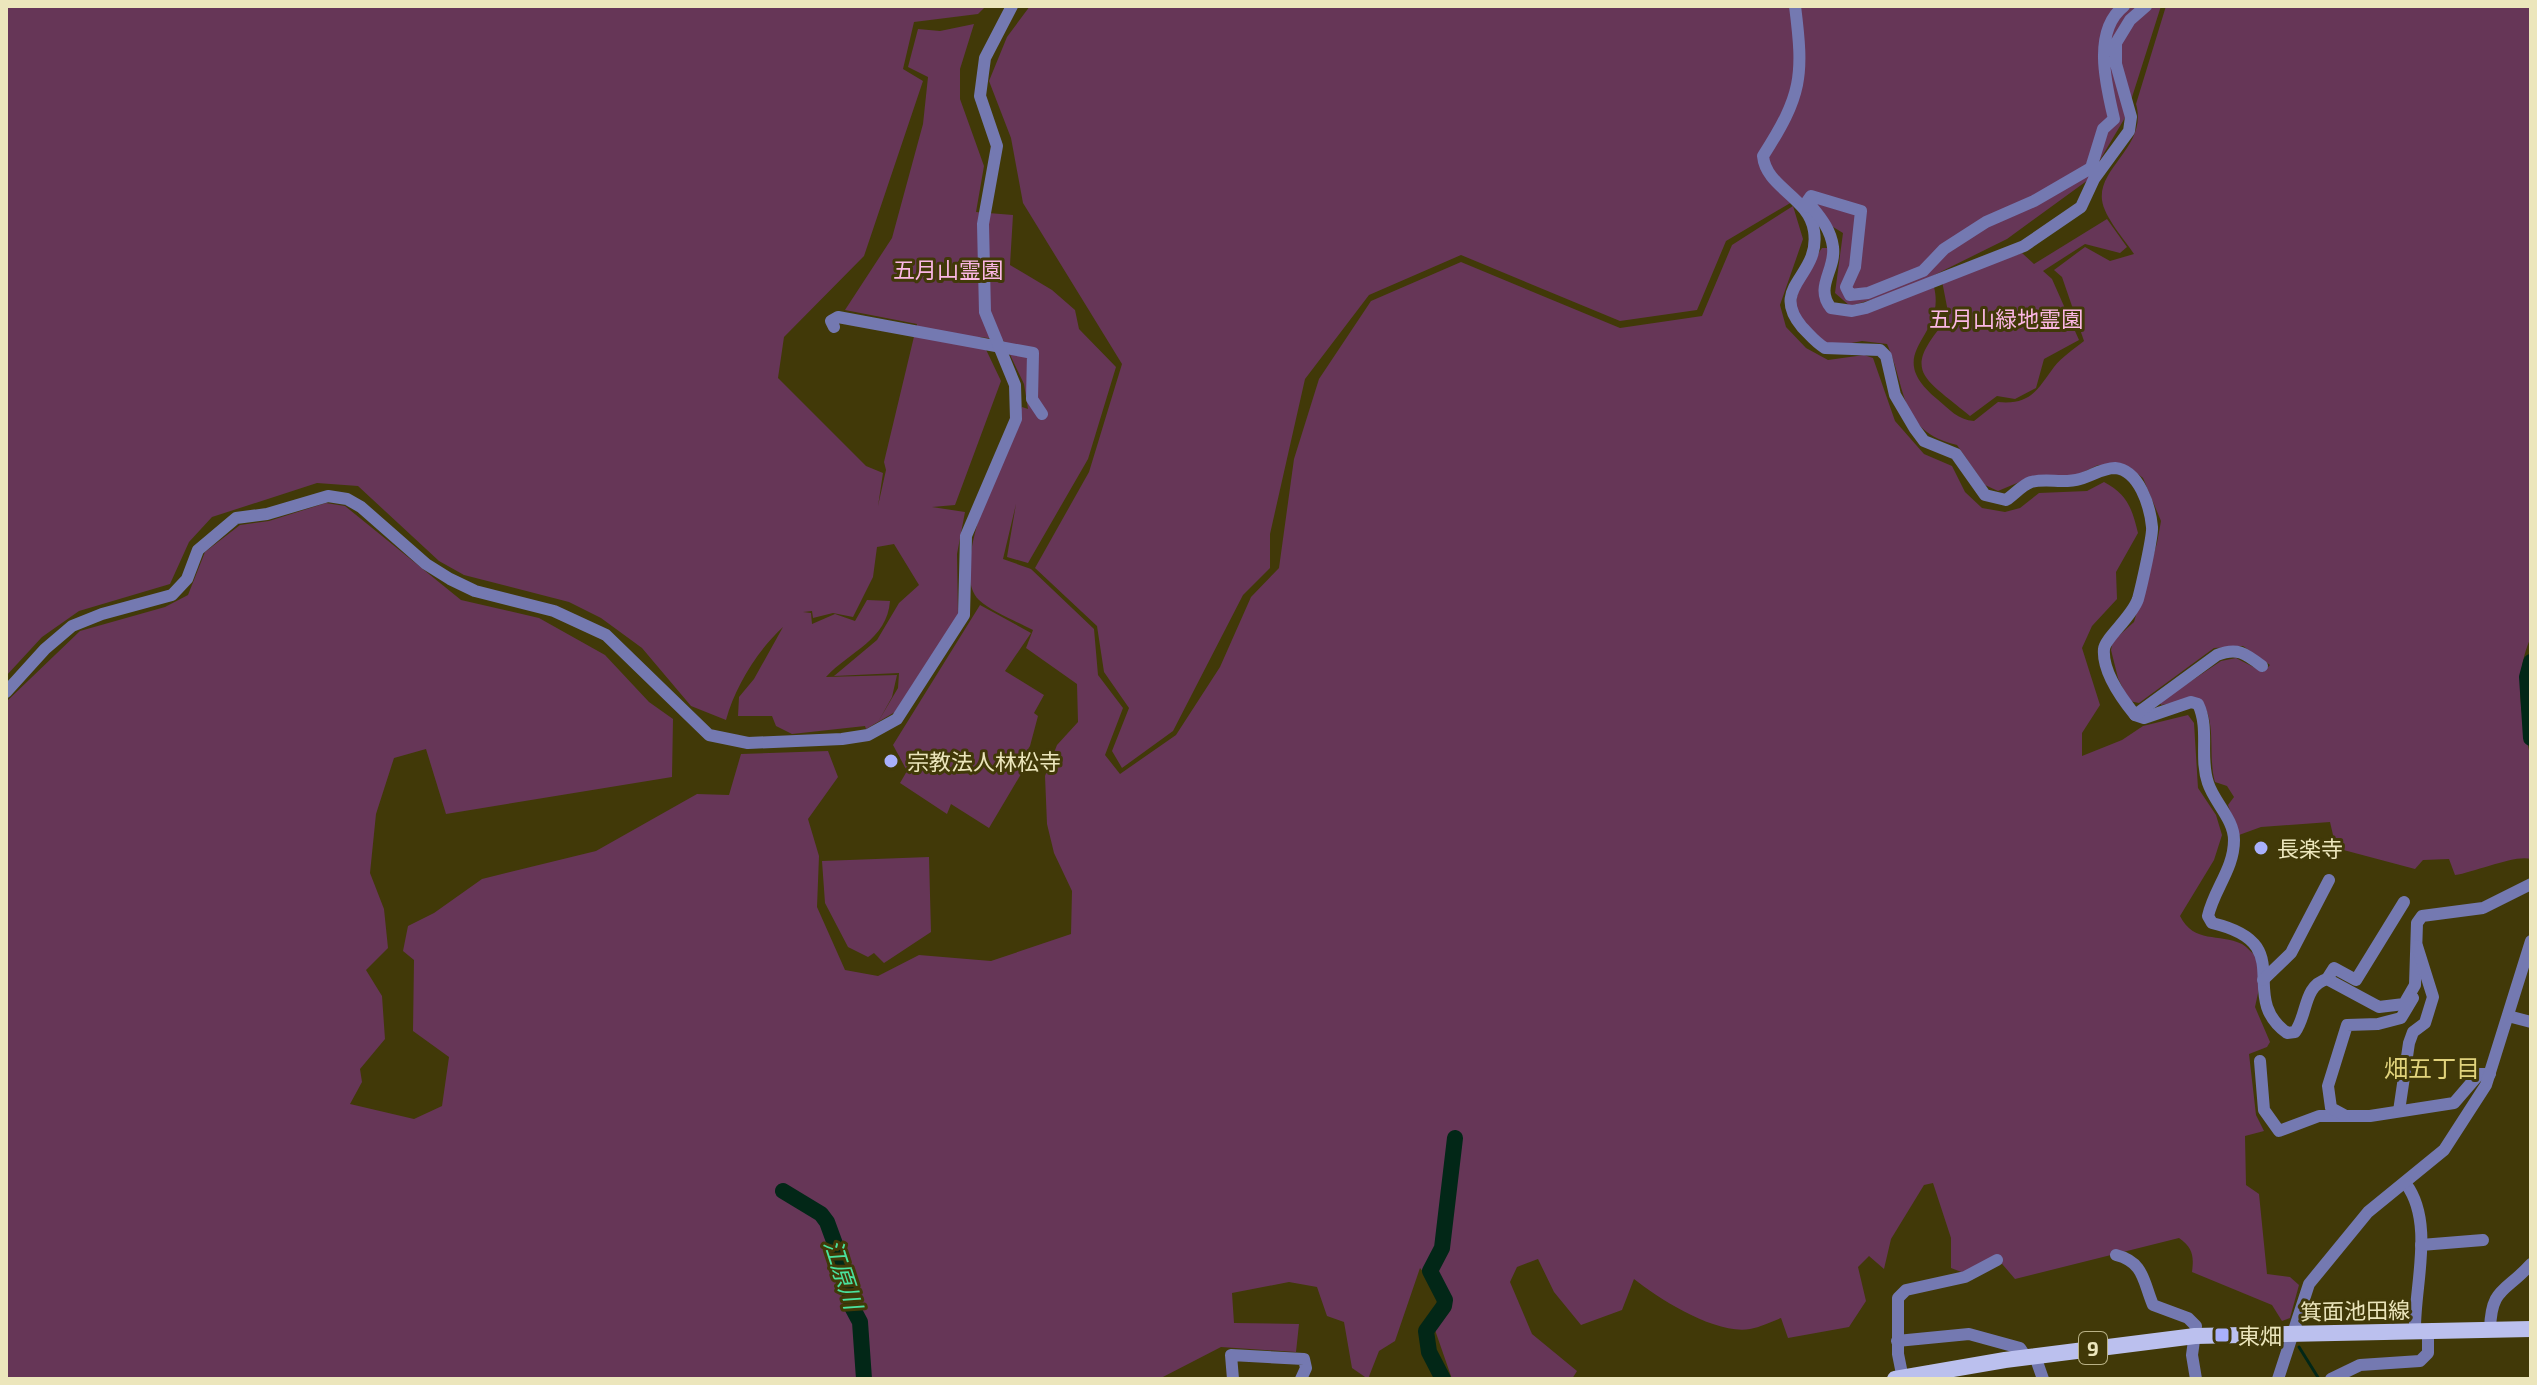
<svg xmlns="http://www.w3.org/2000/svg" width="2537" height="1385" viewBox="0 0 2537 1385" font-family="'Exo 2','Noto Sans JP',sans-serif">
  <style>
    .green { fill: #663657; fill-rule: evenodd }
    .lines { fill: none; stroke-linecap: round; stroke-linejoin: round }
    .stream { stroke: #022717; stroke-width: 3 }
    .river { stroke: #022717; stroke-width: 16 }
    .minor { stroke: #7479b1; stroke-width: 12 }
    .major { stroke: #bbc0ee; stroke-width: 16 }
    .poi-dot { fill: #a9b0fc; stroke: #413908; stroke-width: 3 }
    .labels { text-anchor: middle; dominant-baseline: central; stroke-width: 6; stroke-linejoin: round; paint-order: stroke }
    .shield { fill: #413908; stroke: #b9b286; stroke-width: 2 }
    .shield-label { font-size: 20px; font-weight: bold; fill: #ece6bc }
    .park-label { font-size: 22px; fill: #fbb7e4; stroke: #413908 }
    .poi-label { font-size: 22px; fill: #ece6bc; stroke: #413908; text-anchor: start }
    .street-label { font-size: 22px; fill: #ece6bc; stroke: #413908 }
    .neighbourhood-label { font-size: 24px; fill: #e1d37c; stroke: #413908 }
    .water-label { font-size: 24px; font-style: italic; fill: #4ae29e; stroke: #413908 }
  </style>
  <rect width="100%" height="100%" fill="#413908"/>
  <!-- green -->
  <g class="green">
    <path d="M 6,6 L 986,6 L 978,14 L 914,22 L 903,69 L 923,81 L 864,256 L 784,337 L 778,378 L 866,466 L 883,473 L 878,506 L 886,470 L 884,462 L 917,324 L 845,310 L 892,238 L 923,124 L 928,77 L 908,67 L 918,29 L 940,31 L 974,24 L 960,69 L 960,99 L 984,166 L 976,212 L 1013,215 L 1010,265 L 1052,290 L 1075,310 L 1079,329 L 1116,367 L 1088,459 L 1028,563 L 1007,557 L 1016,504 L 1003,559 L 1031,569 L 1094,629 L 1098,675 L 1123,708 L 1105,755 L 1120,774 L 1176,735 L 1220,667 L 1251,597 L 1279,568 L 1294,459 L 1319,379 L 1371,301 L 1461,262 L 1620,328 L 1702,316 L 1732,245 L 1793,206 L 1803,239 L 1780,305 L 1786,327 L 1806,348 L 1828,360 L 1864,355 L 1873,358 L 1895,421 L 1924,454 L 1952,466 L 1965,492 L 1982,508 L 2005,512 L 2020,508 L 2039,493 L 2087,491 L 2104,482 C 2127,494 2132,508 2138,533 L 2116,572 L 2117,599 L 2092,626 L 2082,648 L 2100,705 L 2082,733 L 2082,756 L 2122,740 L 2143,726 L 2188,715 L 2194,723 L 2198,788 L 2216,815 L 2222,835 L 2214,860 L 2180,916 C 2194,944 2219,933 2242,944 C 2247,947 2252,953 2257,957 L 2260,984 L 2255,1007 L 2270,1042 L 2267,1047 L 2249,1054 L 2256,1115 L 2264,1131 L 2245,1136 L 2246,1185 L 2259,1194 L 2267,1274 L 2290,1277 L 2299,1285 L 2290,1318 L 2282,1321 L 2272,1305 L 2192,1272 C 2194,1256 2193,1248 2179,1238 L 2015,1279 L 1997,1258 L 1964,1273 L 1951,1268 L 1951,1238 L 1933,1183 L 1924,1185 L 1891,1239 L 1884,1269 L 1869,1256 L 1858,1267 L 1866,1301 L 1849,1327 L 1788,1338 L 1781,1318 C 1771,1322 1760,1327 1750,1329 C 1716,1335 1659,1299 1634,1279 L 1622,1310 L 1581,1325 L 1554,1292 L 1538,1259 L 1517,1267 L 1510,1282 L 1532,1334 L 1577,1371 L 1572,1379 L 1452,1379 L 1435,1330 L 1442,1296 L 1420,1268 L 1395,1341 L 1379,1351 L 1368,1379 L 1352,1368 L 1344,1322 L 1327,1316 L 1317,1287 L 1289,1282 L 1232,1293 L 1234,1323 L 1299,1324 L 1296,1352 L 1221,1347 L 1159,1379 L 6,1379 L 6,702 L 80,631 L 165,607 L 188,595 L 205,552 L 240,525 L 269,521 L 326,503 L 345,506 L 461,600 L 539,618 L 605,655 L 649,702 L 673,719 L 672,777 L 446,814 L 426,749 L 394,758 L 376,814 L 370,873 L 384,909 L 388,948 L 366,970 L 382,996 L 385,1039 L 360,1069 L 362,1082 L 350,1104 L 414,1119 L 442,1106 L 449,1057 L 413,1031 L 414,960 L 403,951 L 408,926 L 434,913 L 482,879 L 596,851 L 697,794 L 729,795 L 741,754 L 828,751 L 838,777 L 808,819 L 819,856 L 817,907 L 845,970 L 878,976 L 919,955 L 991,961 L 1071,934 L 1072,891 L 1054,853 L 1047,824 L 1045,776 L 1057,745 L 1078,722 L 1077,684 L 1026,648 L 1033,630 C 1016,621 992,612 979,600 C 946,570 1008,443 1022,407 L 1028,409 L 1024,384 L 1003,340 L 980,337 L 1001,381 L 955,505 L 932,507 L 965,512 L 957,554 L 958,615 L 895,712 L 866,729 L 865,726 L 792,734 L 776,726 L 772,716 L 738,716 L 739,697 L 754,679 L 783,627 C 757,651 735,687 726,720 L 691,706 L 642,648 L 601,618 L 569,602 L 464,575 L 439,561 L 358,486 L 317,483 L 212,517 L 189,542 L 170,584 L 79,611 L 42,637 L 6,676 ZM 894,544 L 919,585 L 899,603 L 877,640 L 834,676 L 899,673 L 898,688 L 878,722 L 892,697 L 897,675 L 826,677 C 850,651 887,640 890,601 L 867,600 L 855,621 L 835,614 L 812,624 L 811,613 L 803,612 L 812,611 L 813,618 L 833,613 L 853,617 L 873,577 L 877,547 Z"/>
    <path d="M 1030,6 L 2161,6 L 2126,116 L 2088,180 L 2007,239 L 1904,290 L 1850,306 L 1835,293 L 1843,233 L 1792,202 L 1726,241 L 1697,310 L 1620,321 L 1461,255 L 1369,295 L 1305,379 L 1270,534 L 1270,568 L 1243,595 L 1173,731 L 1122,768 L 1112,751 L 1129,708 L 1104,672 L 1097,626 L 1035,568 L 1089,472 L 1122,364 L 1023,203 L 1011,138 L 989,81 L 1007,37 Z"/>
    <path d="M 2166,6 L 2531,6 L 2531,637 C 2512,679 2522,718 2531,759 C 2537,787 2531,830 2531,859 C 2516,854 2475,872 2455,875 L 2449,859 L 2423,860 L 2415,869 L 2336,848 L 2330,822 L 2261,827 L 2239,835 L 2228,805 L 2234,797 L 2227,786 L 2215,782 C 2207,756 2219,714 2197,698 L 2161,705 L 2160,702 L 2221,661 L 2236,658 L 2263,672 L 2270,665 L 2243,646 L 2214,648 L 2139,703 L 2129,701 L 2118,678 L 2111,650 L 2113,641 L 2134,622 L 2157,543 L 2161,521 L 2143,478 L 2129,467 L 2098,465 L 2077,475 L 2029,478 L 1998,491 L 1985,485 L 1957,445 C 1898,431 1907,388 1887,344 L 1862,341 L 1836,346 L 1825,344 L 1795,312 C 1795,289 1809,266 1822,248 L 1830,248 L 1822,304 L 1869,312 L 1934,287 C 1947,339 1880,351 1937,399 C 1949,409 1958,420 1974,421 L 1998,402 C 2031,405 2037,390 2054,367 C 2062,357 2074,349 2084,341 L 2062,277 L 2054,270 L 2085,247 L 2110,261 L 2134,254 C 2125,240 2104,217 2102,200 C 2098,167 2148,146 2136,104 Z"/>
    <path d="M 2107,219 L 2127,247 L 2120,253 L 2085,244 L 2043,271 L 2052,279 L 2079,340 L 2044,359 L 2036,388 L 2015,399 L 1997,396 L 1970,416 C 1921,375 1901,372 1949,317 L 1942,281 L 2022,253 L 2034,264 Z"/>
    <path d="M 980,605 L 1031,633 L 1005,671 L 1044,695 L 1034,713 L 1038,716 L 1030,746 L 1018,765 L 1024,769 L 989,828 L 951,804 L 947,814 L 900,783 L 907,771 L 893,745 Z"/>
    <path d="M 929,857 L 931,932 L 884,963 L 874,953 L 868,957 L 848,947 L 825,903 L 822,861 Z"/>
  </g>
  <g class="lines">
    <!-- stream -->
    <path class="stream" d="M 2299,1347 L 2319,1379"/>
    <!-- river -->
    <g class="river">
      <path d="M 2531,662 L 2527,677 L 2531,738"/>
      <path d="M 783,1191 L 821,1214 L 827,1222 L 846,1274 L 852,1307 L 860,1322 L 864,1379"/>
      <path d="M 1443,1379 L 1429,1352 L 1426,1331 L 1444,1306 L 1445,1300 L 1430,1271 L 1442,1248 L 1455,1138"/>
    </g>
    <!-- minor -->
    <g class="minor">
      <path d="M 1795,6 C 1804,77 1802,95 1763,156 C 1766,188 1809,197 1814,231 C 1821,277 1768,286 1802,327 C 1810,335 1815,342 1825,348 L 1880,350 L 1886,356 L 1895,395 L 1915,429 L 1924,441 L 1956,454 L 1985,495 L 2006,500 C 2014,495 2022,485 2031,482 C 2047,478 2064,484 2080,479 C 2092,476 2102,468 2115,468 C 2139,470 2150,506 2152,527 C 2153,536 2141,588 2138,599 C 2132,617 2105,638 2104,649 C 2102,671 2122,699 2135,715 L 2144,718 L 2191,702 L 2198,704 C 2210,729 2199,757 2208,783 C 2214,802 2234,819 2234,840 C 2234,869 2214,889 2208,916 L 2212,923 C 2301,944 2235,995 2287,1033 L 2295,1032 C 2308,1014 2303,986 2327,979 L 2379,1007 L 2404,1004 L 2415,985 L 2417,923 L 2422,916 L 2483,908 L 2531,884"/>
      <path d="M 2124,6 C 2092,31 2106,85 2114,119 L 2103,129 L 2091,168 L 2034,201 L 1986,222 L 1944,249 L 1923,271 L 1868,293 L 1850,295 L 1846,287 L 1855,267 L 1861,211 L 1811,196 L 1804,206 L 1812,207 C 1822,219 1831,231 1833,247 C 1836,270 1814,287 1831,308 L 1852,311 L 1866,308 L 2024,246 L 2081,207 L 2094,179 L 2129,131 L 2131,117 L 2116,64 L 2116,43 L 2130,20 L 2146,6"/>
      <path d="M 834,327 L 831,321 L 838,317 L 1033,353 L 1032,399 L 1042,414"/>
      <path d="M 6,692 L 45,649 L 72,626 L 102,614 L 172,595 L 187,579 L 198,550 L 236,518 L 267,514 L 328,496 L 347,499 L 361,507 L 426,564 L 450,579 L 475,591 L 554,611 L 606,635 L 709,735 L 748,743 L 842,739 L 868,735 L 897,719 L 964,615 L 966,536 L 1016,419 L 1015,385 L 985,312 L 983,224 L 997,146 L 980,96 L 985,58 L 1012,6"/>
      <path d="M 2135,715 L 2217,655 C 2237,647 2245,653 2262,666"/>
      <path d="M 2327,979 L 2334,968 L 2356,980 L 2404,902"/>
      <path d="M 2263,980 L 2291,953 L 2329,880"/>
      <path d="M 2508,1016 L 2531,1022"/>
      <path d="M 2260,1061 L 2264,1110 L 2279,1131 L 2319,1116 L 2370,1116 L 2454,1103 L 2479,1074 L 2490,1074"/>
      <path d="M 2399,1111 L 2409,1043 L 2413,1032 L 2425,1023 L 2433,997 L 2417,946"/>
      <path d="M 2344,1115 L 2331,1108 L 2328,1086 L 2347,1025 L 2378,1024 L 2401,1018 L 2413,998"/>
      <path d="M 2406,1184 C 2435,1223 2414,1287 2415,1331"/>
      <path d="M 2421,1245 L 2483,1240"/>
      <path d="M 2116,1255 C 2144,1262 2143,1281 2153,1305 L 2188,1318 L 2196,1326 L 2192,1355 L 2196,1379"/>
      <path d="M 2490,1330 C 2491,1287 2505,1293 2531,1264"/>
      <path d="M 1897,1341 L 1969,1334 L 2020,1348 L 2026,1357"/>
      <path d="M 2035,1356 L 2043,1379"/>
      <path d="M 1233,1379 L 1231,1355 L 1304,1359 L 1306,1368 L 1301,1379"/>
      <path d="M 1903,1379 L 1898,1354 L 1898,1298 L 1906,1290 L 1965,1277 L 1997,1260"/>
      <path d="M 2278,1379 L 2309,1284 L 2368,1212 L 2444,1150 L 2486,1085 L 2531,941"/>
      <path d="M 2331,1379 L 2360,1365 L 2420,1361 L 2428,1353 L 2428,1331"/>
    </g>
    <!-- major -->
    <path class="major" d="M 1895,1379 L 2005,1360 L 2195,1336 L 2531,1329"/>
  </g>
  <!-- markers -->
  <g class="poi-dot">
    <circle cx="891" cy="761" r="8"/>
    <circle cx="2261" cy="848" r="8"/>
    <rect x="2214" y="1327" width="16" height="16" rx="4"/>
  </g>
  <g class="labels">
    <!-- shield labels -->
    <rect class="shield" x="2079" y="1332" width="28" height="32" rx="6"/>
    <g class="shield-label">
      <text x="2093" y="1348">9</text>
    </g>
    <!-- park labels -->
    <g class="park-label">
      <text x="948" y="269">五月山霊園</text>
      <text x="2006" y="318">五月山緑地霊園</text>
    </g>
    <!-- poi labels -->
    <g class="poi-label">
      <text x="907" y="761">宗教法人林松寺</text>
      <text x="2277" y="848">長楽寺</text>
      <text x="2238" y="1335">東畑</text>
    </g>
    <!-- street labels -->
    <g class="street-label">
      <text transform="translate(2355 1310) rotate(-1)">箕面池田線</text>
    </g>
    <!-- neighbourhood labels -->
    <g class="neighbourhood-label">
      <text x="2432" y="1067">畑五丁目</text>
    </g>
    <!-- water labels -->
    <g class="water-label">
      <text transform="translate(844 1274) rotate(72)">江原川</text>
    </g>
  </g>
  <!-- border -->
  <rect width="2537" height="1385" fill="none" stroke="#ece6bc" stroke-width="16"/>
</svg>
